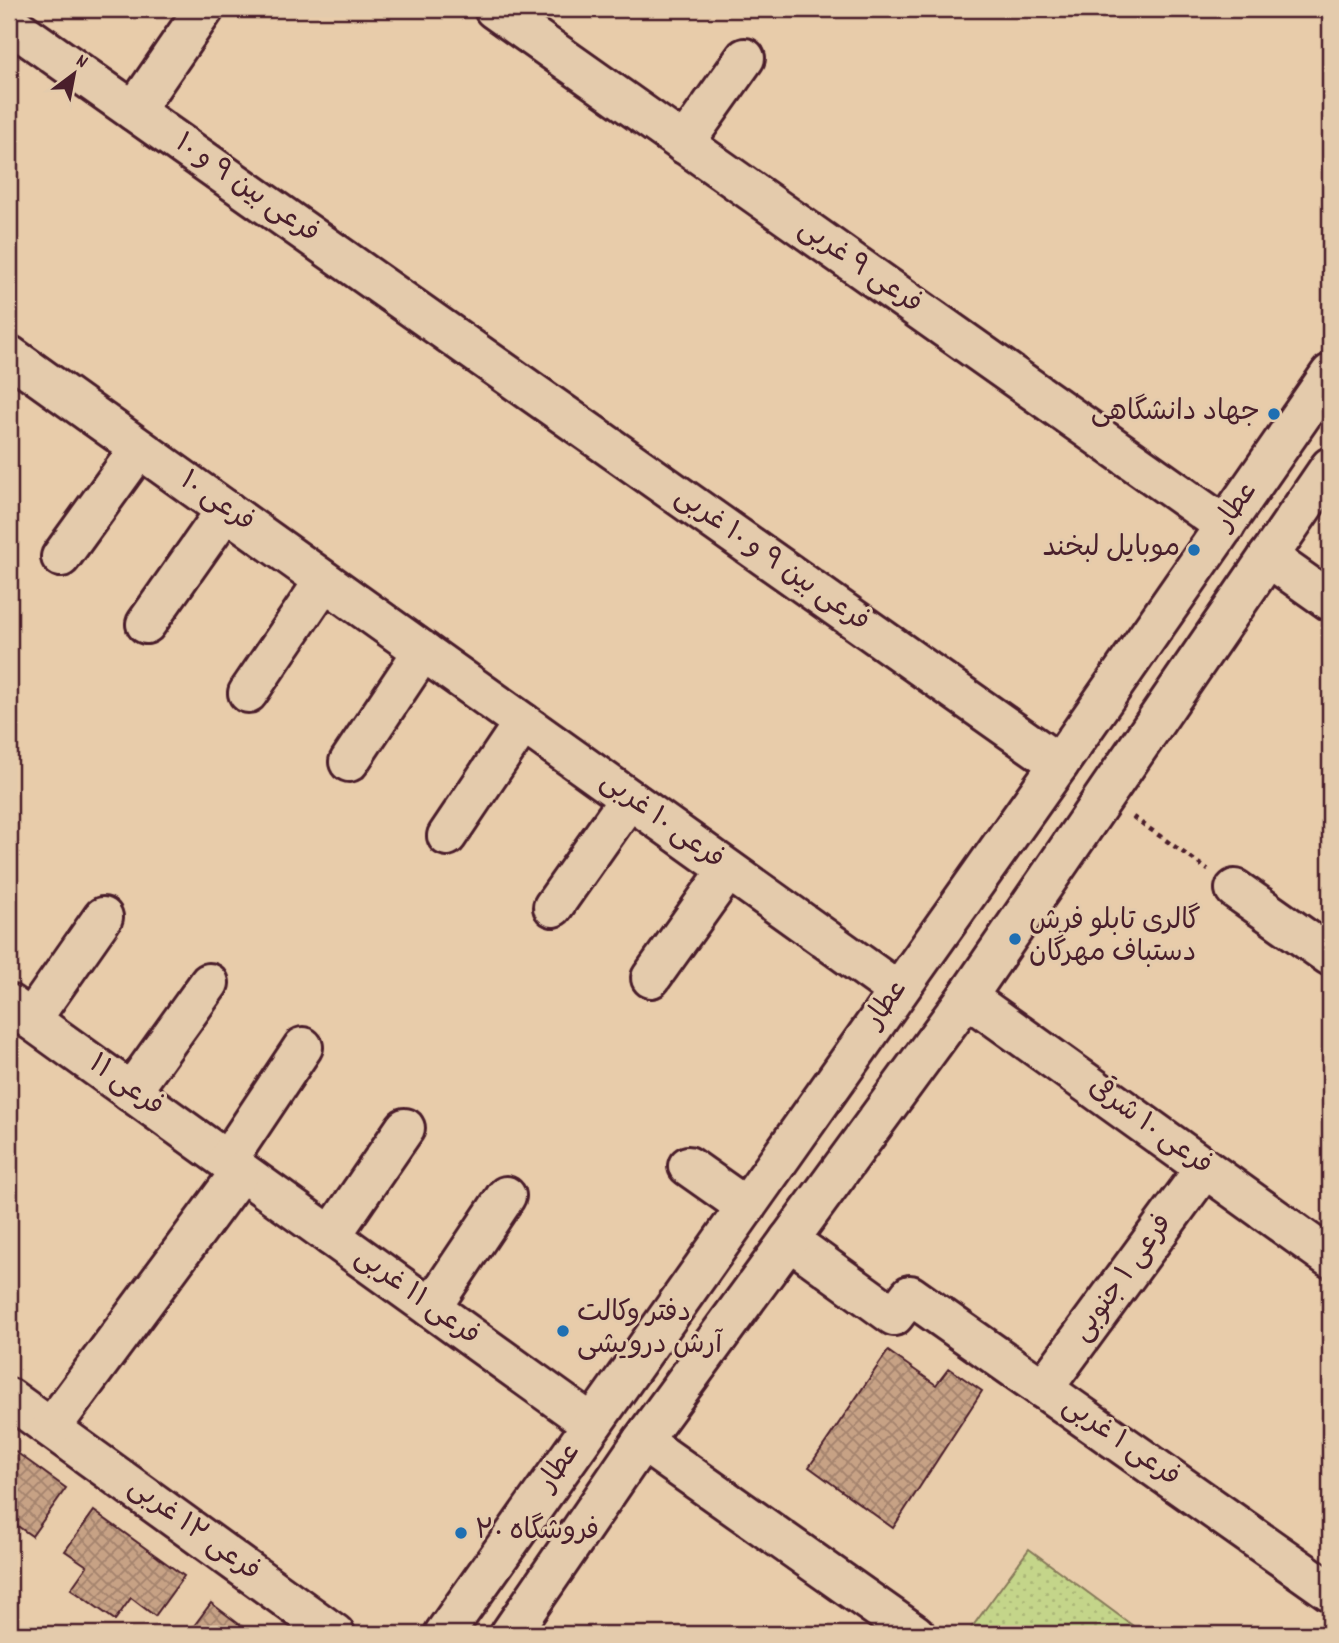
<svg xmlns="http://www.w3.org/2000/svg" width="1339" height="1643" viewBox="0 0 1339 1643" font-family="Dekko,'Playpen Sans Arabic',sans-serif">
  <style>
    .park { fill: url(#park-dots); stroke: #877a5a; stroke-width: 2 }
    .building { fill: url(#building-cross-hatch); stroke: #4a1f2b; stroke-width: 2 }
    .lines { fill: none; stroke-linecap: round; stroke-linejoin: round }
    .minor-casing { stroke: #4a1f2b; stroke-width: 44 }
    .major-casing { stroke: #4a1f2b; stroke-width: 44 }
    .path { stroke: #4a1f2b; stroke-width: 4.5; stroke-dasharray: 5 5; stroke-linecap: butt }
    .minor { stroke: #e4cbac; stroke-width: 38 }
    .major { stroke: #e4cbac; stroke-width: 38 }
    .poi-dot { fill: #1f6fb2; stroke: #e4cbac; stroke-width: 2.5 }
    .labels { text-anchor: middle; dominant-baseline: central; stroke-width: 6; stroke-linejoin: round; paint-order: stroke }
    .street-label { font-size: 28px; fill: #4a1f2b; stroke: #e4cbac }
    .poi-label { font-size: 28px; fill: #4a1f2b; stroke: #e4cbac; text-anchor: start }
  </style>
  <defs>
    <pattern id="park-dots" width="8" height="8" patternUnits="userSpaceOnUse" patternTransform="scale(1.75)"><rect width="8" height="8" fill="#c4d58a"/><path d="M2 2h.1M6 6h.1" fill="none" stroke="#aab677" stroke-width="1.8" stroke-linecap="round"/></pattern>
    <pattern id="building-cross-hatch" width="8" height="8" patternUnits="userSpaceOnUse" patternTransform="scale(1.75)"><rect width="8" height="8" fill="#c7a285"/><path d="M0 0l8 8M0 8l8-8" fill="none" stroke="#a4836d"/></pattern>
  </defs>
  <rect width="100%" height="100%" fill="#e8ccaa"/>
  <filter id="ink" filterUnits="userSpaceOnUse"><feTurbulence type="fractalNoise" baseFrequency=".0143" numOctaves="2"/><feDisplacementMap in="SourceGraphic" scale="14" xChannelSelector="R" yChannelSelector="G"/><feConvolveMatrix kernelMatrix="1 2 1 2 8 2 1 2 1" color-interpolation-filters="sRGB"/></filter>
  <g filter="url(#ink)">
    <!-- park -->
    <path class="park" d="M 1029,1549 L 1144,1634 L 967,1634 Z"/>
    <!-- building -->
    <g class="building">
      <path d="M 888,1351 L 936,1385 L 949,1368 L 982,1391 L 893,1528 L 809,1467 Z"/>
      <path d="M 9,1447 L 66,1488 L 32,1536 L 9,1520 Z"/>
      <path d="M 94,1511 L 184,1576 L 155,1616 L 131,1598 L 115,1620 L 71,1589 L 87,1566 L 65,1551 Z"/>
      <path d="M 211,1603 L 252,1634 L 188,1634 Z"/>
    </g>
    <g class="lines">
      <defs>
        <g id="minor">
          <path d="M 494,9 L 1225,526"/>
          <path d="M 9,23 L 1059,764"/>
          <path d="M 134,111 L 204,9"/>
          <path d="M 684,144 L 745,58"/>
          <path d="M 9,355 L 898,991"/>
          <path d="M 61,557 L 139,449"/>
          <path d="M 1268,557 L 1330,601"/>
          <path d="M 146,624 L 226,510"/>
          <path d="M 248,693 L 324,581"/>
          <path d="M 349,762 L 423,651"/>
          <path d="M 447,836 L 523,723"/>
          <path d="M 1235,889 L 1330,956"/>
          <path d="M 553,907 L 629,799"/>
          <path d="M 651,978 L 728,870"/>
          <path d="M 967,997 L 1330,1258"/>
          <path d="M 9,1004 L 592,1424"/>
          <path d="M 31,1020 L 103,917"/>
          <path d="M 131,1092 L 209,983"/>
          <path d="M 227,1161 L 303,1047"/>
          <path d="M 688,1166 L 746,1207"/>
          <path d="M 331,1236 L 405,1128"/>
          <path d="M 789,1240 L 894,1316 L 910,1295 L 1330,1591"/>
          <path d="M 431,1308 L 506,1196"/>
          <path d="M 1043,1389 L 1205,1168"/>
          <path d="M 9,1398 L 335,1634"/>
          <path d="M 51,1428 L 241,1171"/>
          <path d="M 642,1441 L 915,1634"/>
        </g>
        <g id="major">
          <path d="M 444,1634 L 1059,764 L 1330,374"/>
          <path d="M 510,1634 L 642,1441 L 967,997 L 1330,467"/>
        </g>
      </defs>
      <!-- minor casing -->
      <use href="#minor" class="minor-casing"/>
      <!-- major casing -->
      <use href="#major" class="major-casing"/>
      <!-- path -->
      <path class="path" d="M 1133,817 L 1208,870"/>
      <!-- minor -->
      <use href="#minor" class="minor"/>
      <!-- major -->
      <use href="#major" class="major"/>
    </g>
  </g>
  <!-- markers -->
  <g class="poi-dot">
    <circle cx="1274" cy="414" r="7"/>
    <circle cx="1194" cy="550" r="7"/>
    <circle cx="1015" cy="939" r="7"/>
    <circle cx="563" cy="1331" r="7"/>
    <circle cx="461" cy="1533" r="7"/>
  </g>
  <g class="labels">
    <!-- street labels -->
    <g class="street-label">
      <text transform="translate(246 190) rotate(35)">فرعی بین ۹ و ۱۰</text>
      <text transform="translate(859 268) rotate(35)">فرعی ۹ غربی</text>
      <text transform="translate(216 503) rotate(35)">فرعی ۱۰</text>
      <text transform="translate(1238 507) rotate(-55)">عطار</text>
      <text transform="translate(771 561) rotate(35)">فرعی بین ۹ و ۱۰ غربی</text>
      <text transform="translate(661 822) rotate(36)">فرعی ۱۰ غربی</text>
      <text transform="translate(888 1005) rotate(-55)">عطار</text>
      <text transform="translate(125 1087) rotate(36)">فرعی ۱۱</text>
      <text transform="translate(1149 1128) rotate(36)">فرعی ۱۰ شرقی</text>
      <text transform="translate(1124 1279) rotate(-54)">فرعی ۱ جنوبی</text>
      <text transform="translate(416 1298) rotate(36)">فرعی ۱۱ غربی</text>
      <text transform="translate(1120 1443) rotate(35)">فرعی ۱ غربی</text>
      <text transform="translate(561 1468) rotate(-55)">عطار</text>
      <text transform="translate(193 1531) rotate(36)">فرعی ۱۲ غربی</text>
    </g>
    <!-- poi labels -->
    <g class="poi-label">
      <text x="1260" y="414" text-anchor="end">جهاد دانشگاهی</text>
      <text x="1180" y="550" text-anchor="end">موبایل لبخند</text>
      <text x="1029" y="923">گالری تابلو فرش<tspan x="1029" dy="32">دستباف مهرگان</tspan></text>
      <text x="577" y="1315">دفتر وکالت<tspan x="577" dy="32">آرش درویشی</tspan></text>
      <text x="475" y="1533">فروشگاه ۲۰</text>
    </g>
  </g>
  <!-- margin -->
  <rect width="1339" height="1643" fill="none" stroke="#e4cbac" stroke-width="35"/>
  <rect x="18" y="18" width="1304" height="1608" fill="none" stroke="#4a1f2b" stroke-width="2.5" filter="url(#ink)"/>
  <!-- north arrow -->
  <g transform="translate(74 74) rotate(32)" stroke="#e4cbac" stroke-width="5" paint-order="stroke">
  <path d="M0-5L12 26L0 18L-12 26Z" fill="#4a1f2b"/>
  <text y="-10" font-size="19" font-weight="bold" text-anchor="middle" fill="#4a1f2b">N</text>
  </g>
</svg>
